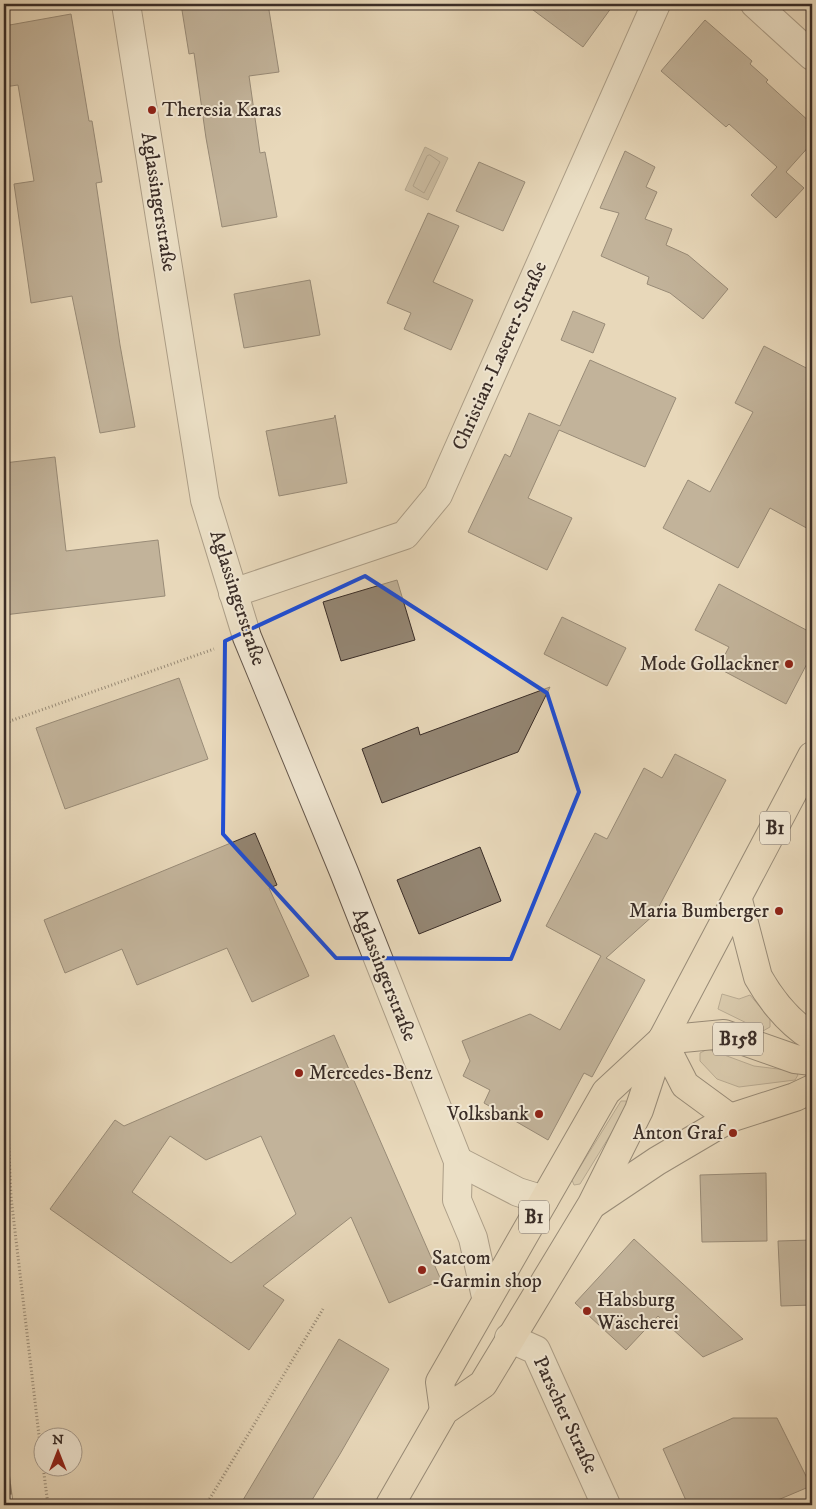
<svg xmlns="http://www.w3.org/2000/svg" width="816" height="1509" viewBox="0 0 816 1509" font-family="'IM FELL DW Pica',serif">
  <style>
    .green { fill: #cabba1; stroke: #827464 }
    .water { fill: #ad9e88; stroke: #7f7161 }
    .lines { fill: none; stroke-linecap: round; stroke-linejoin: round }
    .shore { stroke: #746658; stroke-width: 1 }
    .building { fill: #948673; stroke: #3a2d27; fill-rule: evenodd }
    .minor-casing { stroke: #66584c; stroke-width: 30 }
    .primary-casing { stroke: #3a2d27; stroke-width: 30 }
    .path { stroke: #3a2d27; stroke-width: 3; stroke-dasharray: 1 2.5; stroke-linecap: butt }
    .minor { stroke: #f0e6d2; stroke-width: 28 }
    .primary { stroke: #e8d8ba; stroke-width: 28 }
    .rail-casing { stroke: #3a2d27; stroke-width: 5.5 }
    .rail { stroke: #f0e6d2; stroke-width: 4; stroke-dasharray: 11; stroke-linecap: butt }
    .marked { fill: none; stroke: #1d4ed8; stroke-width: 4; stroke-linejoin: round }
    .poi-dot { fill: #8f2418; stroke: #f0e6d2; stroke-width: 2 }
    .labels { text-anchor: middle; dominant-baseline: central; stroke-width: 4; stroke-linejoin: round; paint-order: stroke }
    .shield { fill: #f0e6d2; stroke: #71645a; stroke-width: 1 }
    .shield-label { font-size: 19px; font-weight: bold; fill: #3a2d27 }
    .poi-label { font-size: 20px; fill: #3a2d27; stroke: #f0e6d2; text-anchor: start }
    .street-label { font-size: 20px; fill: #3a2d27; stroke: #f0e6d2 }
  </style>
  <rect width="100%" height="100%" fill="#e8d8ba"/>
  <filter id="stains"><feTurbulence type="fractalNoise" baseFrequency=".004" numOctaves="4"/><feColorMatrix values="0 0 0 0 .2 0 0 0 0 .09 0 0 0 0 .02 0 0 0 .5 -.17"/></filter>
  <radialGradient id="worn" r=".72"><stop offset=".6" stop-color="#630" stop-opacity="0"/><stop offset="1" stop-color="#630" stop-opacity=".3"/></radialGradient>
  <!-- green -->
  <g class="green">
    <path d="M 722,994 L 739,999 L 750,995 L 770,1019 L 770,1027 L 763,1031 L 718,1009 Z"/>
    <path d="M 708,1049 L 754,1066 L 794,1071 L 798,1075 L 795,1080 L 739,1087 L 717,1079 L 700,1061 L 700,1053 Z"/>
    <path d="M 621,1101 L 626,1101 L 628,1106 L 580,1184 L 574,1185 L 572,1180 Z"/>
  </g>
  <!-- water -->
  <path class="water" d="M 425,147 L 448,158 L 428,200 L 405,190 Z"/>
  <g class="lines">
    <!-- shore -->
    <path class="shore" d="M 430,155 L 440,162 L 424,193 L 413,186 L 427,156 Z"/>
  </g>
  <!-- building -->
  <g class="building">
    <path d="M 181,4 L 268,4 L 279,72 L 249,76 L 260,153 L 265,152 L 277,217 L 222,227 L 206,138 L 194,53 L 189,54 Z"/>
    <path d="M 525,4 L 614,4 L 583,47 Z"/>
    <path d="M 71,14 L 89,121 L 92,121 L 102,182 L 96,183 L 120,345 L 135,427 L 100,433 L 72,296 L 31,303 L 14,184 L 34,181 L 18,85 L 4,87 L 4,26 Z"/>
    <path d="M 705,20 L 752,61 L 750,64 L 768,80 L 766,82 L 812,124 L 812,143 L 786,172 L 804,188 L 776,218 L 751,195 L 777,167 L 729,124 L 726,127 L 661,71 Z"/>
    <path d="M 625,151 L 655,167 L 646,187 L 657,192 L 645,219 L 672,229 L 666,245 L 688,255 L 728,289 L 703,319 L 670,293 L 647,284 L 649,277 L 601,256 L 619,213 L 600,208 Z"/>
    <path d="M 479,162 L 525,182 L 503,231 L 456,211 Z"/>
    <path d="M 428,213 L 459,226 L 433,282 L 473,300 L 451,350 L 404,329 L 411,313 L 387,303 Z"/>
    <path d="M 310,280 L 320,335 L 244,348 L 234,294 Z"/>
    <path d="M 573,311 L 605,324 L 593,353 L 561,340 Z"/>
    <path d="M 764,346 L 812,371 L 812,531 L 770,508 L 738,568 L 663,528 L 688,480 L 710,492 L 753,412 L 735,403 Z"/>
    <path d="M 590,360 L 676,398 L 645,467 L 559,430 L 528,498 L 572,518 L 547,570 L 468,532 L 505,454 L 510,457 L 529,413 L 560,426 Z"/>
    <path d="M 335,415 L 347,483 L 279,496 L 266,431 L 334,418 Z"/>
    <path d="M 55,457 L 66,551 L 158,540 L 165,596 L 4,615 L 4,463 Z"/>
    <path d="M 397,580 L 415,640 L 341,661 L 323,602 Z"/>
    <path d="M 719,584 L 812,633 L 812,654 L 786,704 L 718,668 L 729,647 L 695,630 Z"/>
    <path d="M 562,617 L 626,648 L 607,686 L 544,654 Z"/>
    <path d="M 179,678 L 208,759 L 65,809 L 36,728 Z"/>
    <path d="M 550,687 L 518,752 L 382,803 L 362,749 L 418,727 L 420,735 Z"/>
    <path d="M 675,754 L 726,780 L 655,914 L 606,958 L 645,980 L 592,1077 L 584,1073 L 548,1140 L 484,1103 L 490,1090 L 463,1076 L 470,1061 L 462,1041 L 530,1014 L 560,1030 L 601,956 L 546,926 L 595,833 L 607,839 L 644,768 L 662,778 Z"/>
    <path d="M 255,833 L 277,885 L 269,888 L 309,976 L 252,1002 L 227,948 L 137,985 L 122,949 L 65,973 L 44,920 Z"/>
    <path d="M 480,847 L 501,901 L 419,934 L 397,880 Z"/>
    <path d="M 334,1035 L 441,1280 L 389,1303 L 351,1217 L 263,1286 L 284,1300 L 249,1350 L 50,1209 L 115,1120 L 124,1126 ZM 170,1136 L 206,1160 L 261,1136 L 296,1214 L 231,1263 L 132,1192 Z"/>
    <path d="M 766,1173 L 767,1241 L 702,1242 L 700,1175 Z"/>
    <path d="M 634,1239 L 743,1339 L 703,1357 L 658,1316 L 626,1350 L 575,1303 Z"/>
    <path d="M 812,1240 L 812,1305 L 781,1306 L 778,1241 Z"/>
    <path d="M 339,1339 L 389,1369 L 340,1454 L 309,1505 L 240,1505 Z"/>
    <path d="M 733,1418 L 777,1418 L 811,1486 L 766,1505 L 688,1505 L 663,1449 Z"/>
  </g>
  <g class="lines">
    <defs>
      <g id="minor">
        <path d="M 126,4 L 205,500 L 247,637 L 344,872 L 458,1161 L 457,1200 L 473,1238 L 486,1297"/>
        <path d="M 755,4 L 812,56"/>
        <path d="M 233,593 L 405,535 L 438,495 L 656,4"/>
        <path d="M 458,1161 L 518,1192 L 544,1200"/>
        <path d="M 509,1338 L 536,1350 L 606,1505"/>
      </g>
      <g id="primary">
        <path d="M 738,900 L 758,977 C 771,1000 790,1023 812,1037"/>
        <path d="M 662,1040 L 724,1034 L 795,1059 L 812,1061"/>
        <path d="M 662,1040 L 685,1085 L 730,1118"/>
        <path d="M 593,1204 L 657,1161 L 730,1118 L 795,1097 L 812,1089"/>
        <path d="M 444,1411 L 440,1382 L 606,1092 L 661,1041"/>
        <path d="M 390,1505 L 444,1411 L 483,1384 L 592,1204 L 639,1110 L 662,1040 L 812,756"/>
      </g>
    </defs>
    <!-- minor casing -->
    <use href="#minor" class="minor-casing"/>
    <!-- primary casing -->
    <use href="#primary" class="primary-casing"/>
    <!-- path -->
    <g class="path">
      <path d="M 4,731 L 10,721 L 214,649"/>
      <path d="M 4,1043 L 11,1197 L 42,1461"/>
      <path d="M 43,1466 L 48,1505"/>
      <path d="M 206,1505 L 323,1309"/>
    </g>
    <!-- minor -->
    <use href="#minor" class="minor"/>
    <!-- primary -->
    <use href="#primary" class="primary"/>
    <defs>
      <path id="rail" d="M 4,1451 L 11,1505"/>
    </defs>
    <!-- rail casing -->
    <use href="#rail" class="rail-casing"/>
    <!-- rail -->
    <use href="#rail" class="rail"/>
  </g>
  <!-- marked area -->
  <path d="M0 0H816V1509H0ZM 365,576 L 547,693 L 579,792 L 511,959 L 336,958 L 223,834 L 225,641 Z" fill="#e8d8ba" fill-opacity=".55" fill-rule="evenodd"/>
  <path class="marked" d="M 365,576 L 547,693 L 579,792 L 511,959 L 336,958 L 223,834 L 225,641 Z"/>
  <!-- markers -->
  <g class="poi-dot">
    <circle cx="152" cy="110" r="5"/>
    <circle cx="789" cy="664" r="5"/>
    <circle cx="779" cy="911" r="5"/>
    <circle cx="299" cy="1073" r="5"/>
    <circle cx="539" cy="1114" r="5"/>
    <circle cx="733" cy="1133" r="5"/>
    <circle cx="422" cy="1270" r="5"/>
    <circle cx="587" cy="1311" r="5"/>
  </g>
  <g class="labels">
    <!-- shield labels -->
    <g class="shield">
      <rect x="760" y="811.5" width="30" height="33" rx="4"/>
      <rect x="713" y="1022.5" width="50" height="33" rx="4"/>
      <rect x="519" y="1200.5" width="30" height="33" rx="4"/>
    </g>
    <g class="shield-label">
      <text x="775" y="828">B1</text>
      <text x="738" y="1039">B158</text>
      <text x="534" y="1217">B1</text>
    </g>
    <!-- poi labels -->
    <g class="poi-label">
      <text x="162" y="110">Theresia Karas</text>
      <text x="779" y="664" text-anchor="end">Mode Gollackner</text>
      <text x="769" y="911" text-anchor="end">Maria Bumberger</text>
      <text x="309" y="1073">Mercedes-Benz</text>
      <text x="529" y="1114" text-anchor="end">Volksbank</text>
      <text x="723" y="1133" text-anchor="end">Anton Graf</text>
      <text x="432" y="1258">Satcom<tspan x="432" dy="23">-Garmin shop</tspan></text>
      <text x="597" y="1300">Habsburg<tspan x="597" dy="23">Wäscherei</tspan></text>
    </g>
    <!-- street labels -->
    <g class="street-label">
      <text transform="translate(158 202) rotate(81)">Aglassingerstraße</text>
      <text transform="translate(500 356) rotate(-66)">Christian-Laserer-Straße</text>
      <text transform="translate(237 598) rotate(72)">Aglassingerstraße</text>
      <text transform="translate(384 975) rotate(68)">Aglassingerstraße</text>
      <text transform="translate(565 1415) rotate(65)">Parscher Straße</text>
    </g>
  </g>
  <!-- margin -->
  <rect width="816" height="1509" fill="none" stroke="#e8d8ba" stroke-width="20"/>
  <rect x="5" y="5" width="806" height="1499" fill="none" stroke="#3a2d27" stroke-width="2.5"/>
  <rect x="10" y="10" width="796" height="1489" fill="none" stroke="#3a2d27"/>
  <!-- north arrow -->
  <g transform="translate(58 1452)"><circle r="24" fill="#f0e6d2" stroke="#a79c8e"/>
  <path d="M0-4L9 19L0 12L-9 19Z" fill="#8f2418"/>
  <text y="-8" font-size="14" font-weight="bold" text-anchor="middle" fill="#3a2d27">N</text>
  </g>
  <rect width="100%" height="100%" filter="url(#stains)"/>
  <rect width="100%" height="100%" fill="url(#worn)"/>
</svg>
